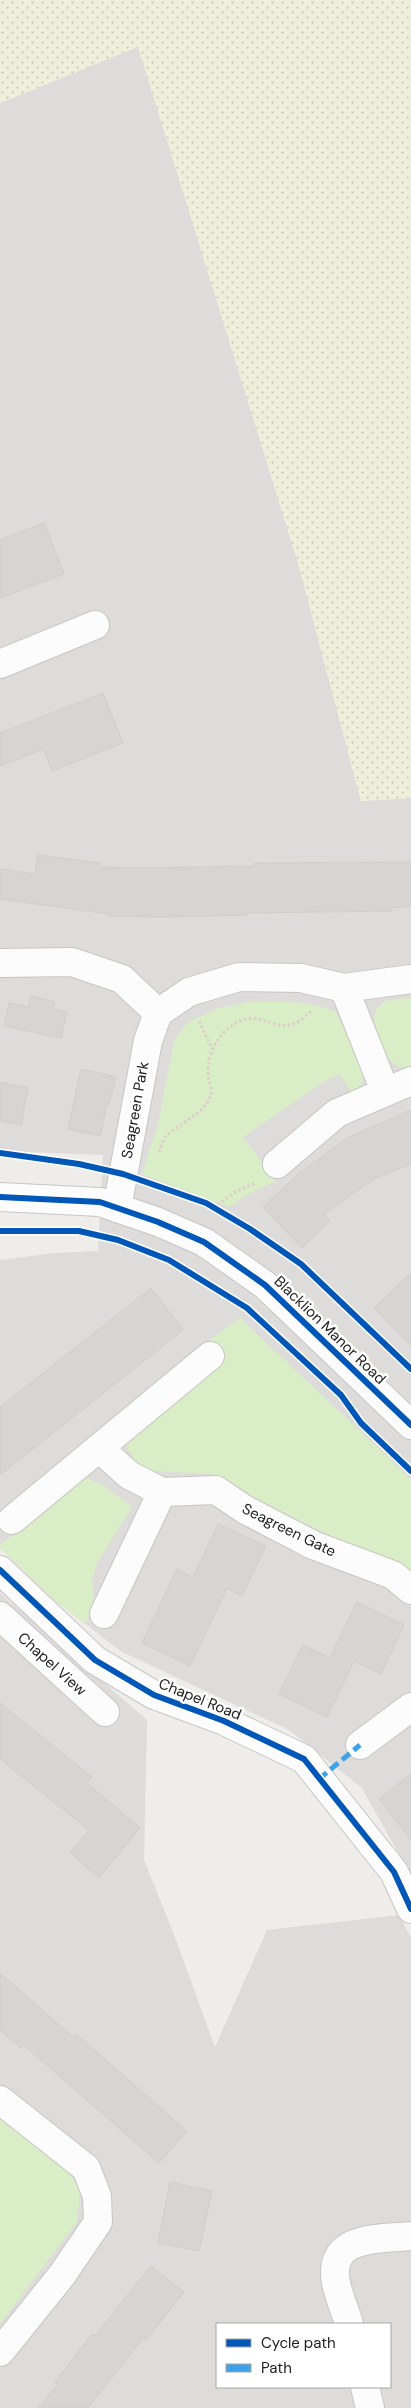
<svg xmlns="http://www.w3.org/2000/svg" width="411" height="2408" viewBox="0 0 411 2408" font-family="'DM Sans',sans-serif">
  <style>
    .residential { fill: #dddcda; fill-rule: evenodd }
    .farmland { fill: url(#farmland-dots) }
    .grass { fill: #d9eec6 }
    .building { fill: #d6d5d1; stroke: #d2ceca }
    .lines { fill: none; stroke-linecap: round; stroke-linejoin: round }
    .minor-casing { stroke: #c7c6c5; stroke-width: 30 }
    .path { stroke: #dcceca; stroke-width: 3; stroke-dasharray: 2.5 2.5; stroke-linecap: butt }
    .minor { stroke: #fcfcfc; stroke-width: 28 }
    .quiet { stroke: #3da2ea; stroke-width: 5; stroke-dasharray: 10 5; stroke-linecap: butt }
    .cycleway-casing { stroke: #fff; stroke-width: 9 }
    .cycleway { stroke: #0057b8; stroke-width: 6 }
    .labels { text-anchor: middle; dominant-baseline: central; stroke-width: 5; stroke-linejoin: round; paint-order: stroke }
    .street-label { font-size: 15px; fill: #202020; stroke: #fff }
  </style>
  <defs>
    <pattern id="farmland-dots" width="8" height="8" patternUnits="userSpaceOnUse" patternTransform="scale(1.25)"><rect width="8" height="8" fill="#edefdb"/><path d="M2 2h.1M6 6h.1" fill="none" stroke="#cbcdbc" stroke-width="1.8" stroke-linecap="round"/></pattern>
  </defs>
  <rect width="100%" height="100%" fill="#eeede9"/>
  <!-- residential -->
  <g class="residential">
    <path d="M 138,46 L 298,563 L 361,801 L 411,798 L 411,1876 L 362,1788 L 289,1730 L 122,1652 L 54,1600 L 0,1548 L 0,1260 L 55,1253 L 98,1251 L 103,1155 L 0,1151 L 0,103 Z"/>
    <path d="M 0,1593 L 147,1720 L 144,1860 L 173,1932 L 215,2047 L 267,1930 L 399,1915 L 411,1938 L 411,2408 L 0,2408 ZM 217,2324 L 390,2324 L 390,2387 L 217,2387 Z"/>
  </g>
  <!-- farmland -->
  <path class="farmland" d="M 0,0 L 411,0 L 411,798 L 361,801 L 298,563 L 138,47 L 0,103 Z"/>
  <!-- grass -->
  <g class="grass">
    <path d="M 411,998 L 411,1069 C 380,1070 361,1015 384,1002 C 390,998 403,999 411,998 Z"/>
    <path d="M 249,1002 C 278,1002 307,1000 335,1011 L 360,1060 L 363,1080 L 355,1098 L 340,1074 L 323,1082 L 243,1137 L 276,1181 L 248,1194 L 229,1207 L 142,1174 L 158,1125 L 174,1041 L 187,1023 L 216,1009 Z"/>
    <path d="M 240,1318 L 411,1479 L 411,1576 L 264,1503 L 213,1474 L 153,1471 L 136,1462 L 125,1444 L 213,1367 L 197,1349 Z"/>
    <path d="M 84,1477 L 103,1485 L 132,1507 L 97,1563 L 92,1581 L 94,1606 L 85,1624 L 54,1600 L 0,1548 L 0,1545 Z"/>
    <path d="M 0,2114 L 62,2162 L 80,2190 L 77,2222 L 0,2324 Z"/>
  </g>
  <!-- building -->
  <g class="building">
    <path d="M 44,523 L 64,574 L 0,598 L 0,540 Z"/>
    <path d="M 103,693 L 123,743 L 52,771 L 44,749 L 0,766 L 0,733 Z"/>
    <path d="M 38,855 L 100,863 L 100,867 L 141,868 L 255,866 L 255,863 L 411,862 L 411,906 L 392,908 L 392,911 L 247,913 L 247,915 L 162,917 L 108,916 L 108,914 L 0,899 L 0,869 L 35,874 Z"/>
    <path d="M 31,996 L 55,1002 L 53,1009 L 67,1012 L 61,1038 L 4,1026 L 9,1003 L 29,1007 Z"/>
    <path d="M 81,1069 L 116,1077 L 109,1104 L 107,1104 L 100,1136 L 68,1129 Z"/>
    <path d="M 0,1082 L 28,1088 L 21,1125 L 0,1121 Z"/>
    <path d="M 411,1110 L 411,1164 L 374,1179 L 324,1214 L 330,1221 L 302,1248 L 263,1207 L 299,1173 L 349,1137 Z"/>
    <path d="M 411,1273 L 411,1346 L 374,1308 Z"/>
    <path d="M 151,1288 L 183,1330 L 0,1475 L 0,1407 Z"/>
    <path d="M 218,1524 L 266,1546 L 242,1596 L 227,1588 L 190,1666 L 142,1643 L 177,1569 L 193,1577 Z"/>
    <path d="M 357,1602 L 404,1625 L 381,1674 L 354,1661 L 327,1717 L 279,1694 L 303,1645 L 330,1658 Z"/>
    <path d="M 0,1703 L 92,1777 L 87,1783 L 140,1828 L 99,1878 L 70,1853 L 89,1830 L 0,1759 Z"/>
    <path d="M 411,1774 L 411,1840 L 379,1799 Z"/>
    <path d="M 0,1973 L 73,2037 L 76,2034 L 187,2131 L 159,2163 L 24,2045 L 21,2048 L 0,2030 Z"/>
    <path d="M 170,2182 L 212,2191 L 199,2251 L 158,2243 Z"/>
    <path d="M 151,2266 L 184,2292 L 146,2340 L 143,2338 L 88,2408 L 38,2408 L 58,2384 L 55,2382 L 92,2334 L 95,2336 Z"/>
  </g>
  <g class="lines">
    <defs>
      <g id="minor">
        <path d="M 0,664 L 95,625"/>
        <path d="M 0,963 L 72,962 L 122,979 L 158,1013"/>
        <path d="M 344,988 L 385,1091"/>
        <path d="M 277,1164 L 337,1113 L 411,1081"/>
        <path d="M 0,1197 L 100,1202 L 158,1222 L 204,1242 L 265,1285 L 411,1425"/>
        <path d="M 117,1208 L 148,1041 L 158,1013 L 189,992 L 239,977 L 301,978 L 344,988 L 411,979"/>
        <path d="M 99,1448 L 129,1475 L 162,1492 L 216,1490 L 244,1509 L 313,1545 L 393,1575 L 411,1590"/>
        <path d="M 12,1520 L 210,1356"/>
        <path d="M 0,1570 L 95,1660 L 154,1695 L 224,1721 L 304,1759 L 394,1872 L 411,1909"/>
        <path d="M 104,1614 L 162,1492"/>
        <path d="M 0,1616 L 105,1712"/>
        <path d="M 360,1745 L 411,1707"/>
        <path d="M 0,2100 L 86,2168 L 97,2196 L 98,2222 L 62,2275 L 0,2352"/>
        <path d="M 349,2324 C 345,2310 339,2297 336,2283 C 327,2235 378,2239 411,2236"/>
        <path d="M 365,2387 L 370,2408"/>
      </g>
    </defs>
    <!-- minor casing -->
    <use href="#minor" class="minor-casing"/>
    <!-- path -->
    <g class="path">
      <path d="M 199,1021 L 212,1049"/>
      <path d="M 159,1152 C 161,1147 163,1139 167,1135 C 180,1123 208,1112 211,1093 C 212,1087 208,1080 208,1074 C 207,1052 220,1030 240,1021 C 268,1009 280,1044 311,1011"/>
      <path d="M 214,1208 L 235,1192 L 256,1183"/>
    </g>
    <!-- minor -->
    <use href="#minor" class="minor"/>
    <!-- quiet -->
    <path class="quiet" d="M 319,1779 L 360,1745"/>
    <defs>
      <g id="cycleway">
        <path d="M 0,1153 L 79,1164 L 123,1174 L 206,1203 L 250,1229 L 301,1264 L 411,1369"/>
        <path d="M 0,1197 L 100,1202 L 158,1222 L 204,1242 L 265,1285 L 411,1425"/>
        <path d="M 0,1231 L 79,1231 L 118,1240 L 169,1260 L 247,1308 L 341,1395 L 361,1423 L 411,1471"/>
        <path d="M 0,1570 L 95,1660 L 154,1695 L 224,1721 L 304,1759 L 394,1872 L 411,1909"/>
      </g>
    </defs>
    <!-- cycleway casing -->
    <use href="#cycleway" class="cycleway-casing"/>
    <!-- cycleway -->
    <use href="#cycleway" class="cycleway"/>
  </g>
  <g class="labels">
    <!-- street labels -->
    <g class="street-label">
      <text transform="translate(135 1110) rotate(-80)">Seagreen Park</text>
      <text transform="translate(330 1330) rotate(44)">Blacklion Manor Road</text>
      <text transform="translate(289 1530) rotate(26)">Seagreen Gate</text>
      <text transform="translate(52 1664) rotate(42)">Chapel View</text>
      <text transform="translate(200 1699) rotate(22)">Chapel Road</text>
    </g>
  </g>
  <!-- legend -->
  <rect x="216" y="2323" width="175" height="65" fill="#ffffff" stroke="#a6a6a6"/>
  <rect x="226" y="2339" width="25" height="8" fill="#0057b8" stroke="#a6a6a6"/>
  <text x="261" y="2348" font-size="15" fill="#202020">Cycle path</text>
  <rect x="226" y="2364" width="25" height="8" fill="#3da2ea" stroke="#a6a6a6"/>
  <text x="261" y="2373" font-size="15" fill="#202020">Path</text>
</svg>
